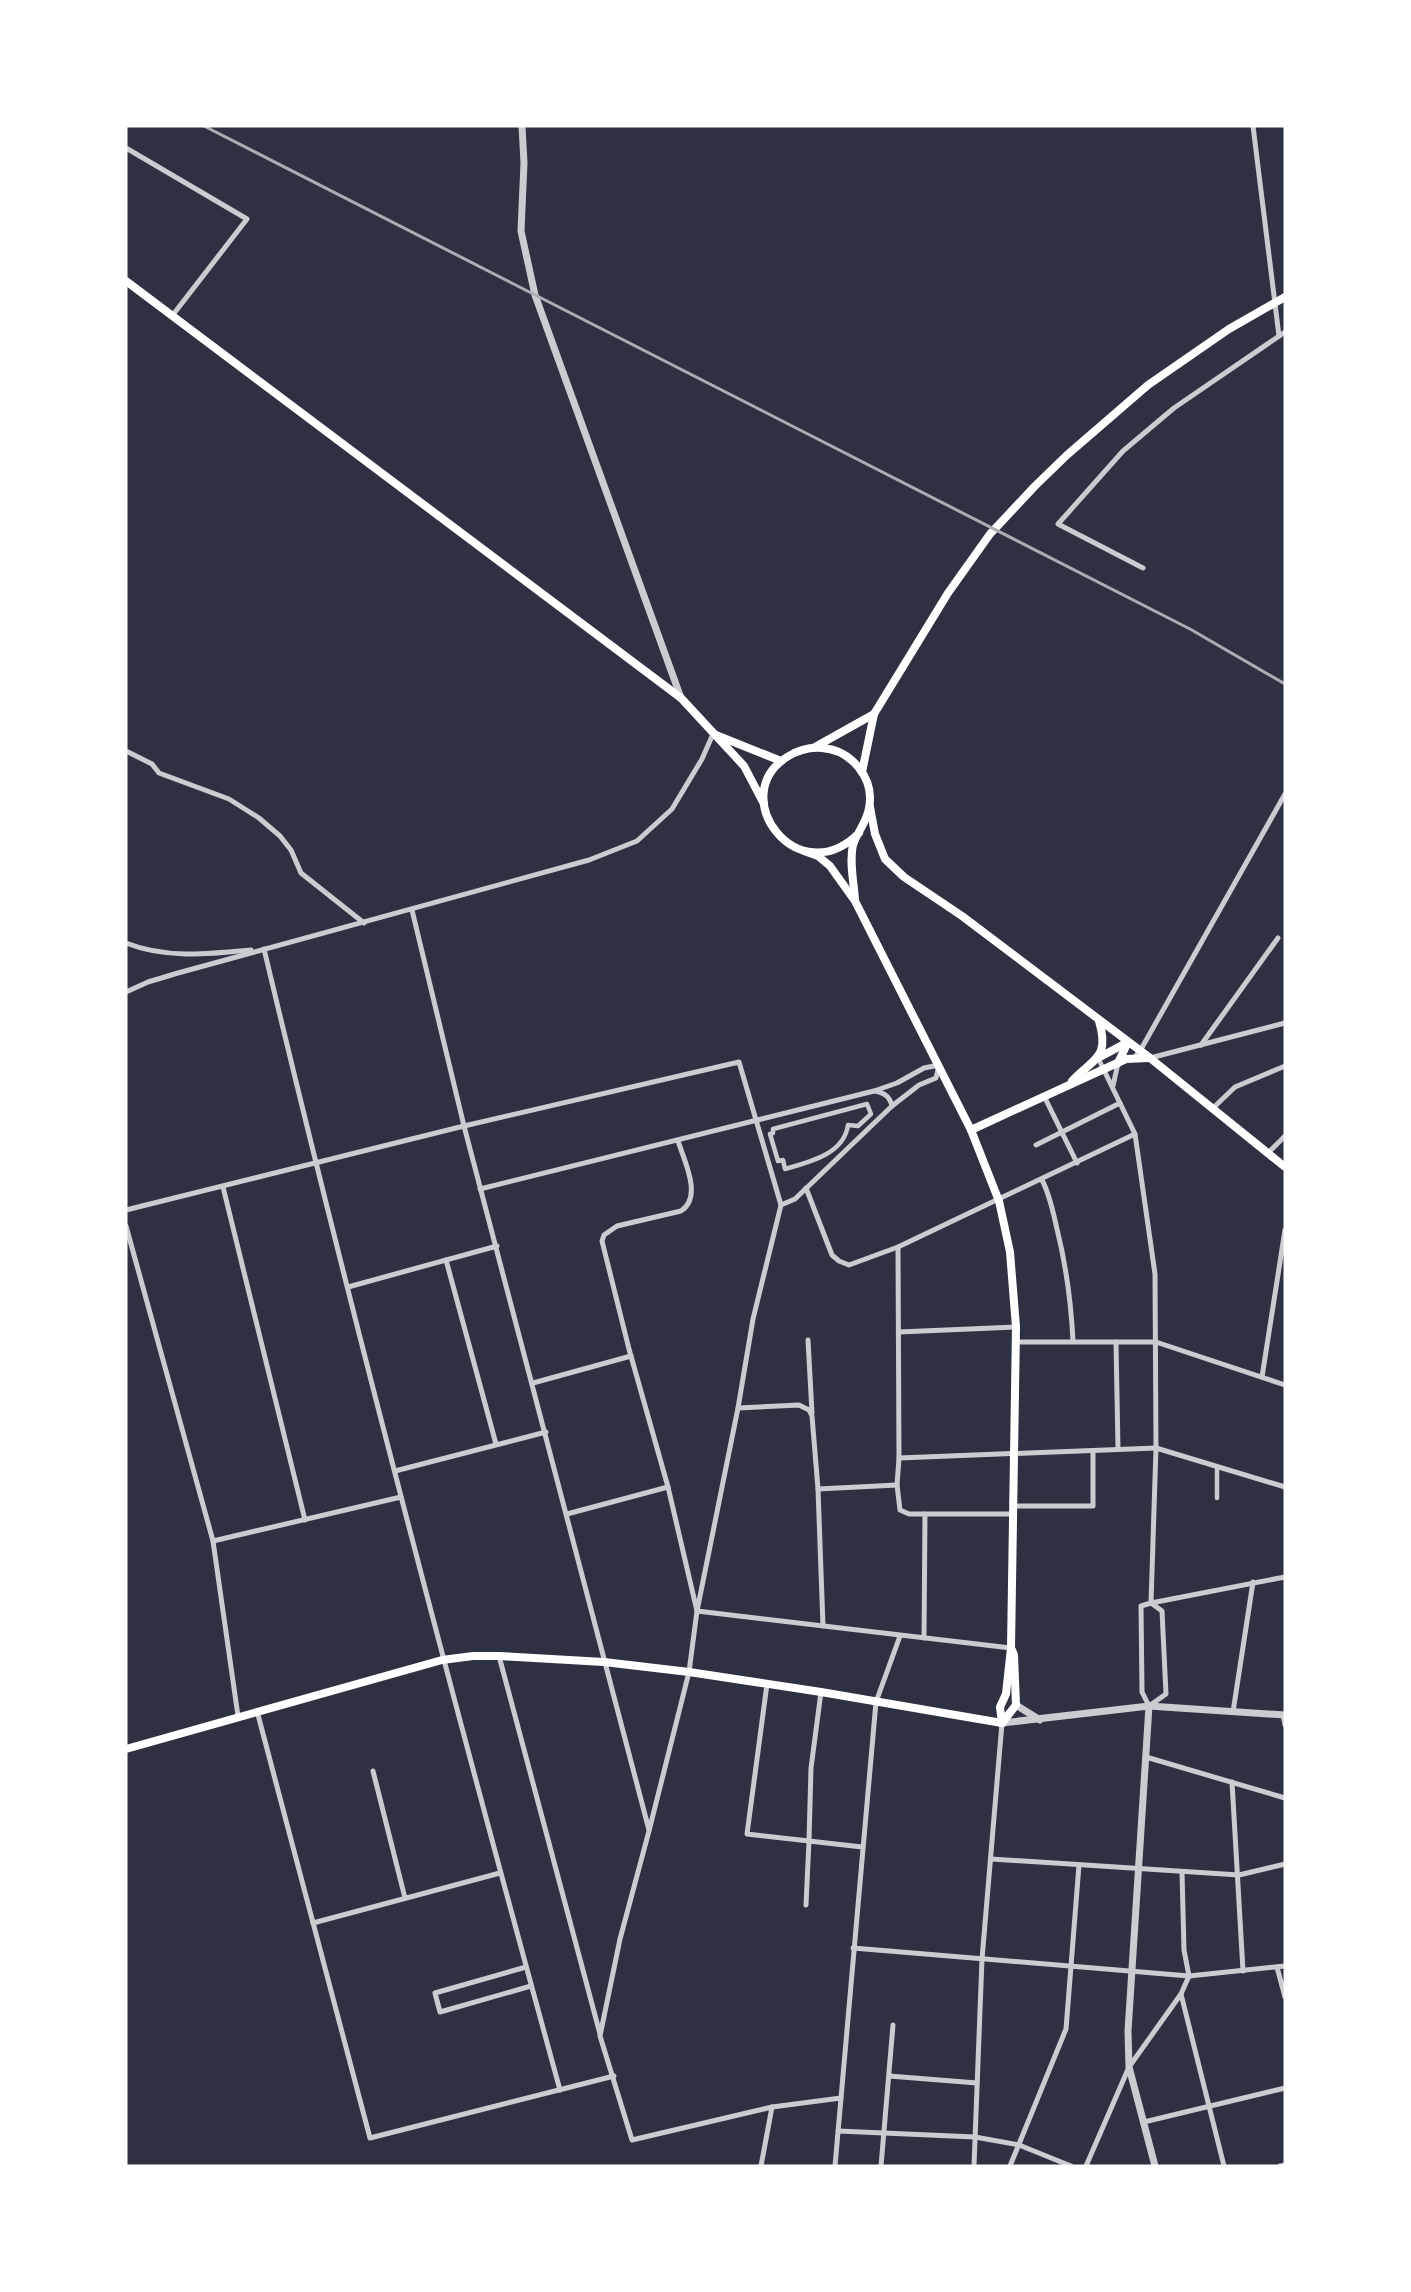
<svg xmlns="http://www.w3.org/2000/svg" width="1411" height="2292" viewBox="0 0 1411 2292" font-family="'Public Sans',sans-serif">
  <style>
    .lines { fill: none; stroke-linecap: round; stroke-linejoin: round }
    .pedestrian { stroke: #caccd0; stroke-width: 4.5 }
    .minor { stroke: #caccd0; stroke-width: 5 }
    .tertiary { stroke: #caccd0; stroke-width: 7 }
    .secondary { stroke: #fff; stroke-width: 8 }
    .rail { stroke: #abadb3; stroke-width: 3 }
  </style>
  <rect width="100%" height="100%" fill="#2d3142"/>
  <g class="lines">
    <!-- pedestrian -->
    <g class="pedestrian">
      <path d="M 867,1104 L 871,1114 L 858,1126 L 848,1125 C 844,1154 810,1162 785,1169 L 783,1160 L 778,1161 L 770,1134 L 773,1133 L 773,1129 Z"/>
      <path d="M 1217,1498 L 1217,1468"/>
    </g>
    <!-- minor -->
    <g class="minor">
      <path d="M 1253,126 L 1279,336"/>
      <path d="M 126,148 L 247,219 L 172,316"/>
      <path d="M 1143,568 L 1058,524 L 1123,451 L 1174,408 L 1285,332"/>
      <path d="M 126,751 L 152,764 L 159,773 L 229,799 L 259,818 L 280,836 L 291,850 L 301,873 L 364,923"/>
      <path d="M 412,910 L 464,1126 L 649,1830"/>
      <path d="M 126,943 C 166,959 209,954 251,950"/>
      <path d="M 264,949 C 355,1331 456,1711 560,2090"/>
      <path d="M 126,992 L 148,982 L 178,973 L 589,860 L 637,841 L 672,809 L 702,759 L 713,734"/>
      <path d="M 1201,1045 L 1278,938"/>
      <path d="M 1098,1058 L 1135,1134 L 1155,1274 L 1156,1448 L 1151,1603"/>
      <path d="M 1134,1058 L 1140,1051 L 1285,794"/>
      <path d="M 1150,1058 L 1285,1023"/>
      <path d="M 1113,1086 L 1118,1063"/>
      <path d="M 875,1091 C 885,1093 890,1097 892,1106"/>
      <path d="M 1044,1096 L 1077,1163"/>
      <path d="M 1212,1109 L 1235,1087 L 1285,1066"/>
      <path d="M 678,1141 C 684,1160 703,1197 681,1211 L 617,1226 L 604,1235 L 602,1241 L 629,1349 L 668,1487 L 697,1611 L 1011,1648"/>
      <path d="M 1036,1145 L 1120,1103"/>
      <path d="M 1268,1153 L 1285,1136"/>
      <path d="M 1042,1180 C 1050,1195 1053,1212 1057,1229 C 1067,1269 1071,1301 1073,1341"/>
      <path d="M 223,1187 L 305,1520"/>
      <path d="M 806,1188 L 832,1255 L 839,1261 L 849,1265 L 898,1247 L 1135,1134"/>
      <path d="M 480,1189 L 874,1091 L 897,1083 L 924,1068 L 939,1065 L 936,1078 L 919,1085 L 892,1106 L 795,1199 L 781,1205 L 753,1319 L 738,1408 L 697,1611 L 689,1672 L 649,1831 L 620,1939 L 600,2036 L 632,2140 L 772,2107 L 841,2098"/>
      <path d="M 126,1210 L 464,1126 L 739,1062 L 781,1205"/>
      <path d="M 126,1226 L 213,1541 L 238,1716"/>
      <path d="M 898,1247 L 899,1458 L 897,1485 L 900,1510 L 909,1514 L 1013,1514"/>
      <path d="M 446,1260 L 496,1444"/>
      <path d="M 348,1287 L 497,1246"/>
      <path d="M 899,1332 L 1016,1327"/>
      <path d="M 808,1340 L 812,1413"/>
      <path d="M 1015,1342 L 1156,1342 L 1285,1385"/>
      <path d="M 1116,1342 L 1118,1449"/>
      <path d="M 1262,1377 L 1285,1230"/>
      <path d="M 533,1383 L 631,1356"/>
      <path d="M 738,1408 L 799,1405 L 809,1410 L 812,1416 L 818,1489 L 823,1626"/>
      <path d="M 899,1458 L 1156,1448 L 1285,1487"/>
      <path d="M 395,1471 L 546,1432"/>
      <path d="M 818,1489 L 897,1485"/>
      <path d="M 1013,1506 L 1093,1506 L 1093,1451"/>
      <path d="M 567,1514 L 668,1487"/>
      <path d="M 213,1541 L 401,1497"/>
      <path d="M 1151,1603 L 1162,1611 L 1166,1694 L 1149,1706 L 1142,1692 L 1141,1606 L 1151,1603 L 1285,1577"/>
      <path d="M 924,1638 L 925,1514"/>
      <path d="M 499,1656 L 600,2034"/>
      <path d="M 767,1684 L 747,1834 L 809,1841 L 811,1768 L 821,1692"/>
      <path d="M 257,1711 L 370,2138 L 614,2076"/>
      <path d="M 1233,1712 L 1253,1582"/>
      <path d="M 1283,1715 L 1285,1725"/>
      <path d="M 1146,1757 L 1285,1798"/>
      <path d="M 373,1771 L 405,1898"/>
      <path d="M 1232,1782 L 1243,1971"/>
      <path d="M 991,1859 L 1239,1875 L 1285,1864"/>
      <path d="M 1182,1872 L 1184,1950 L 1189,1976"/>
      <path d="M 806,1905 L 809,1841 L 862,1847"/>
      <path d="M 313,1923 L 500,1873"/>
      <path d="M 853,1948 L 1189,1976 L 1285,1966"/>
      <path d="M 526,1967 L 435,1993 L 440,2012 L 531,1986"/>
      <path d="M 1277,1967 L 1285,1997"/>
      <path d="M 1181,1994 L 1224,2166"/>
      <path d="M 889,2076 L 977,2083"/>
      <path d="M 1144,2122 L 1285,2088"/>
      <path d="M 838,2131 L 975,2137 L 1019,2145 L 1071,2166"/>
      <path d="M 761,2166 L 772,2107"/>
      <path d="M 835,2166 L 876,1702 L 900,1636"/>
      <path d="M 881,2166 L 893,2025"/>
      <path d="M 974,2166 L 982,1959 L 1002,1723"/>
      <path d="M 1010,2166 L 1066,2029 L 1079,1865"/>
      <path d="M 1086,2166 L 1129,2067 L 1181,1994 L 1189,1976"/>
      <path d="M 1280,2166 L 1285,2165"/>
    </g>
    <!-- tertiary -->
    <g class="tertiary">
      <path d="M 522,126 L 524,163 L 521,231 L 535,295 L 681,698"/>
      <path d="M 1016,1705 L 1040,1720"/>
      <path d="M 1149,1706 L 1128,2031 L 1129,2067 L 1155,2166"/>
      <path d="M 1002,1723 L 1149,1706 L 1285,1715"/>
    </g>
    <!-- secondary -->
    <g class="secondary">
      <path d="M 126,281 L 681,698 L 744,766 L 764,804"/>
      <path d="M 716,735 L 781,761"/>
      <path d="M 815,747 L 874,714"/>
      <path d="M 862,772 L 874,714 L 948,593 L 990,534 L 1035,486 L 1067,455 L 1148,385 L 1229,329 L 1285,297"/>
      <path d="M 870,807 L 875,834 L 885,859 L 904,877 L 962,916 L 1150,1058 L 1285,1167"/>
      <path d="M 804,851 L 818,856 L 830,866 L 855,901 L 971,1130 L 999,1201 L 1010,1252 L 1016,1327 L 1011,1648 L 1006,1694 L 1000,1707 L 1002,1723"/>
      <path d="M 855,900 C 854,883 849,862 853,845 C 857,832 867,822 869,808 C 875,778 851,750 822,748 C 809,747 798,750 787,757 C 725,796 798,894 859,833"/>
      <path d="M 1098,1058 L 1128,1042"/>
      <path d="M 1118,1063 L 1128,1042"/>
      <path d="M 1072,1081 C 1094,1058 1110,1058 1099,1021"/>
      <path d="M 971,1130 L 1126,1059 L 1149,1058"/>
      <path d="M 1002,1723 L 1016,1705 L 1014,1655 L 1012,1650"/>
      <path d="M 126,1749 L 442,1660 L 473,1656 L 499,1656 L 604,1662 L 689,1672 L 821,1692 L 1002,1723"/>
    </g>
    <!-- rail -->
    <path class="rail" d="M 204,126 L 1190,629 L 1285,684"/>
  </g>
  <!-- border -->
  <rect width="1411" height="2292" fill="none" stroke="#ffffff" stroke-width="255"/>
</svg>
